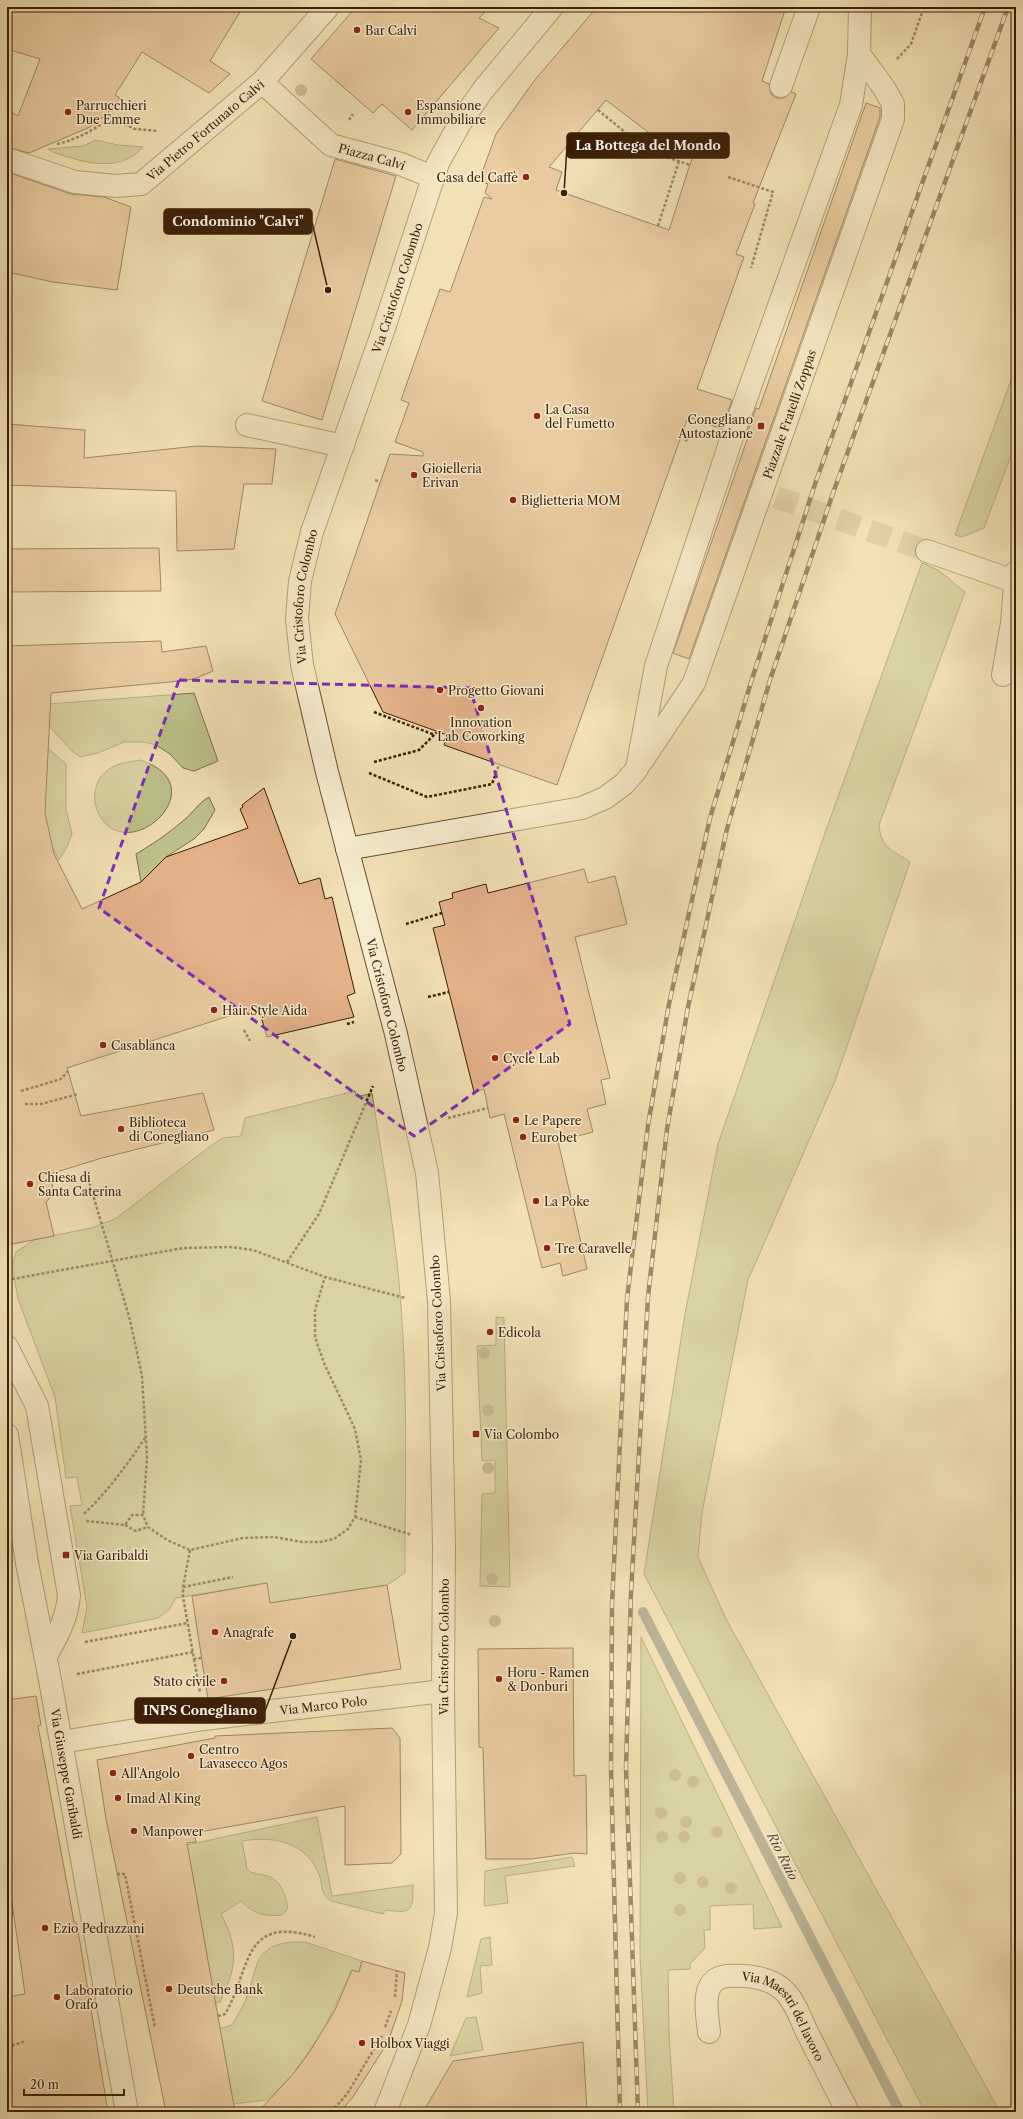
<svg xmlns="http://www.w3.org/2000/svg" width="1023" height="2119" viewBox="0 0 1023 2119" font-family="'Libre Caslon Text',serif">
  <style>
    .green { fill: #bdc28b; stroke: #7c7048 }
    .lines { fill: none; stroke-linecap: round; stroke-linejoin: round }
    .stream { stroke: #767c70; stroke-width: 10 }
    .building { fill: #e4b28b; stroke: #3a1e06; fill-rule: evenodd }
    .minor-tunnel { stroke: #ccba91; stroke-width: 22; stroke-dasharray: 22 11; stroke-linecap: butt }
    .minor-casing { stroke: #684f32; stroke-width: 24 }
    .path { stroke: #3a1e06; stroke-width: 2.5; stroke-dasharray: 3 2; stroke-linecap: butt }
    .minor { stroke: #f6ecce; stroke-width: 22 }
    .rail-casing { stroke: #3a1e06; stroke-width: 4.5 }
    .rail { stroke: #f6ecce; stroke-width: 3; stroke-dasharray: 9; stroke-linecap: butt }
    .tree { fill: #a2916a }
    .marked { fill: none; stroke: #7b2cbf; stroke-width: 3; stroke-dasharray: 8 5; stroke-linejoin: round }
    .poi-dot { fill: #8f2418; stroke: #f6ecce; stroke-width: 1.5 }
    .labels { text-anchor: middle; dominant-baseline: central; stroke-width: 3; stroke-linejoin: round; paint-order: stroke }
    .poi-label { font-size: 12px; fill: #3a1e06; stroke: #f6ecce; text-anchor: start }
    .street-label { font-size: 12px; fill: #3a1e06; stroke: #f6ecce }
    .water-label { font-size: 13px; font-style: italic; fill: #584d3b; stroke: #f6ecce }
    .leader { fill: none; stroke: #3a1e06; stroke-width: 1.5 }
    .callout-dot { fill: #3a1e06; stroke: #f6ecce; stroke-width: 1.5 }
    .callout { fill: #3a1e06; stroke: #3a1e06; stroke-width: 1.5 }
    .callout-label { font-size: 13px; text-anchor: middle; font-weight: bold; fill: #fff }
  </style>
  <rect width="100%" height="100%" fill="#f1e1b4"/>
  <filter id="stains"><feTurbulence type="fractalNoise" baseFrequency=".005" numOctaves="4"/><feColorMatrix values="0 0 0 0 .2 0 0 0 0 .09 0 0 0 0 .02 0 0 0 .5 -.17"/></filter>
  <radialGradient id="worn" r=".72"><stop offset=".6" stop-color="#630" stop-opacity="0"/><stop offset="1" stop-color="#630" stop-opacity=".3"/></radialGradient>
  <!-- green -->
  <g class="green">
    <path d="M 96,140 L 118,145 L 143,147 C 123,170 93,165 68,157 C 61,155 53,153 48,149 L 83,146 Z"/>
    <path d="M 1016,366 L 1016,442 L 984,528 L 962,537 L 955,535 Z"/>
    <path d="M 922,563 L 938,570 L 965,592 L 879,825 C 881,848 892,850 910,862 L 835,1081 L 748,1280 L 702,1513 L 698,1557 L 726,1619 L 1000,2112 L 925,2112 L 644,1574 L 685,1314 L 718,1144 L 825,833 Z"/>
    <path d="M 194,693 L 218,761 L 194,771 L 183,768 L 170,754 L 156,745 L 144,742 L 124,742 L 98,753 L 80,757 L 73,752 L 47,724 L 48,704 Z"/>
    <path d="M 43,750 L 50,750 L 66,764 L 66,810 L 72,833 L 67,847 L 59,860 C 37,821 42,793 43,750 Z"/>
    <path d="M 140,760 C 215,784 137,860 104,822 C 91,807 91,782 108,770 C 117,763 129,762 140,760 Z"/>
    <path d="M 209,797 L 215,810 L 204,829 L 194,839 L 166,857 L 141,882 L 136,854 C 153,844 169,833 184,820 C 193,813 198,803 209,797 Z"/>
    <path d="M 355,1091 L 356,1097 L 372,1093 C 383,1164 396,1235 401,1306 C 408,1394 405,1484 405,1573 L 387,1585 L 270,1603 L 266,1583 L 183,1597 L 176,1598 L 169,1610 L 158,1618 L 82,1633 L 87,1607 L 70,1506 L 82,1505 L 77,1477 L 66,1478 L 55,1397 L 18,1299 L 12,1265 L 16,1252 L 36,1239 L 91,1228 L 115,1219 L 209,1147 L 223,1138 L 241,1136 L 245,1118 Z"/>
    <path d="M 496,1317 L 504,1318 L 510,1587 L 480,1586 L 482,1494 L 495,1493 L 495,1460 L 482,1461 L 477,1346 L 496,1345 Z"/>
    <path d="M 641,1637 L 782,1927 L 754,1929 L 753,1904 L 710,1906 L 710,1930 L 704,1930 L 705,1948 L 690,1964 L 690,1969 L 668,1970 L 669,2034 L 674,2112 L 648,2112 L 640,1956 Z"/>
    <path d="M 317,1817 L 332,1896 L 413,1885 C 413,1911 412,1914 386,1910 L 383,1914 L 331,1901 C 320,1894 323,1885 319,1874 C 305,1841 273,1836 242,1841 L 247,1869 C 253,1874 257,1874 264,1875 C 282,1879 285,1894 288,1909 L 282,1915 C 265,1917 254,1914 241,1901 L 221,1914 C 239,1949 237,1967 220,2002 L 215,2003 L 187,1845 Z"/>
    <path d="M 572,1857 L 575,1866 L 505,1876 L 508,1903 L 484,1906 L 485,1871 Z"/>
    <path d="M 490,1937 L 492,1965 L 480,1966 L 482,1993 L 467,1997 L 481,1939 Z"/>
    <path d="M 292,1942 L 305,1942 L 362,1961 L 359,1972 L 352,1970 L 323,2031 L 293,2074 L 276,2092 L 266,2100 L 233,2104 L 219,2029 L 232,2025 C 239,2014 245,2003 249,1991 C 258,1963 256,1946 292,1942 Z"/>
    <path d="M 476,2017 L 483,2050 L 450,2056 L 466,2018 Z"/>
  </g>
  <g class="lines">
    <!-- stream -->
    <path class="stream" d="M 643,1612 L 900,2112"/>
  </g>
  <!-- building -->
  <g class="building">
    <path d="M 7,7 L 243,7 L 210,61 L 230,74 L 209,93 L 142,52 L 115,95 L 120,98 L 106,115 L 90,127 L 29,153 L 7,147 L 7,110 L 18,116 L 40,59 L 7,49 Z"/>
    <path d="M 356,7 L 490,7 L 479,18 L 499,28 L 412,130 L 382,104 L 373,113 L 311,59 Z"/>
    <path d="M 597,7 L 786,7 L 762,81 L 769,84 L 771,94 L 776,98 L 784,98 L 791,92 L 796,94 L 753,203 L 755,204 L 736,254 L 744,257 L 697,389 L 732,400 L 722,429 L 688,417 L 557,785 L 444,745 L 447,735 L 383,712 L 335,614 L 390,454 L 423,456 L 423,452 L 395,442 L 409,403 L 401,400 L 440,289 L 450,292 L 484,197 L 492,199 L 485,193 L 488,184 L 479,181 L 496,134 L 534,81 ZM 606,100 L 652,135 L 694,152 L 669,230 L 556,190 L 562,172 L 549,167 Z"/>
    <path d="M 866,103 L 880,108 L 880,117 L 689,659 L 673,653 L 748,437 L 746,436 L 756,408 L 759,409 Z"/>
    <path d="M 335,159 L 396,176 L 322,420 L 262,401 Z"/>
    <path d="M 7,172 L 71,194 L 104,197 L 131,207 L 117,290 L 53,282 L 7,272 Z"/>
    <path d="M 7,424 L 85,430 L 84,458 L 197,446 L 276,449 L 272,484 L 244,484 L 234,549 L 177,551 L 176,491 L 7,485 Z"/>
    <path d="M 159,548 L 161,591 L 7,592 L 7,549 Z"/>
    <path d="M 161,641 L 162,652 L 206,646 L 213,671 L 194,679 L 170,682 L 51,693 L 45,813 L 54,854 L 82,909 L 141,882 L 166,857 L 248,828 L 240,809 L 243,807 L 242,805 L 264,788 L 299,884 L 320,878 L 325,899 L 332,897 L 355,993 L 347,996 L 354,1017 L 267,1037 L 260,1013 L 229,1016 L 67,1068 L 81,1116 L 203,1093 L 214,1130 L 102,1158 L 50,1174 L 54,1194 L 46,1202 L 54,1236 L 7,1245 L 7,646 Z"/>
    <path d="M 584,869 L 588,883 L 615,876 L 627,924 L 575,937 L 610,1078 L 601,1080 L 606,1104 L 587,1109 L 593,1132 L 558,1141 L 587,1269 L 563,1276 L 560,1263 L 542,1268 L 504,1114 L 490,1118 L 484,1089 L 474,1092 L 433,928 L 445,925 L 439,902 L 453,898 L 452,893 L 486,884 L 488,893 Z"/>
    <path d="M 267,1583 L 270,1603 L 387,1585 L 401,1669 L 208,1699 L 192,1596 Z"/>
    <path d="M 573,1648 L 574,1776 L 586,1775 L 587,1854 L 575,1853 L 531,1859 L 486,1859 L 483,1748 L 479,1747 L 478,1649 Z"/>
    <path d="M 36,1696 L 41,1725 L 38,1726 L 74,1922 L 76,1922 L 81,1948 L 108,2112 L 7,2112 L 7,1997 L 25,1994 L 12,1902 L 7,1903 L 7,1700 Z"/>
    <path d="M 392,1728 L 400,1738 L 401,1854 L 392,1863 L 345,1865 L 345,1806 L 194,1833 L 196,1842 L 187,1843 L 235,2112 L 166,2112 L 106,1819 L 97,1760 L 215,1738 L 215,1736 Z"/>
    <path d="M 362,1961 L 405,1973 L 402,2001 L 388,2042 L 353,2097 L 340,2112 L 258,2112 L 293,2074 L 309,2053 L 335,2010 L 352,1970 L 359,1972 Z"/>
    <path d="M 583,2042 L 587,2112 L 423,2112 L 453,2061 Z"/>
  </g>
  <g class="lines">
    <!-- minor-tunnel -->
    <path class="minor-tunnel" d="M 776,497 L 927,551"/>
    <defs>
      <g id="minor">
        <path id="s1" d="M 262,82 L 331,145 L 398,163 L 433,177"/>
        <path d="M 781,86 L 809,7"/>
        <path id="s2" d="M 7,159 L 75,182 L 116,186 L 141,184 L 262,82 L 328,7"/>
        <path d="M 247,425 L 343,446"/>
        <path d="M 927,551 L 1014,581"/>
        <path d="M 1003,675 L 1012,623 L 1016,572"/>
        <path id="s3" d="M 642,761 L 694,683 L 893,119 L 893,104 L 884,88 L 859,54"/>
        <path d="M 347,849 L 582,808 L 605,798 L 624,784 L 637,769 L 656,666 L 731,440 L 851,105 L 859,54 L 860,7"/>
        <path d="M 7,1347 L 37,1406 L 69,1595 C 67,1619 57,1636 46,1656"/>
        <path id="s4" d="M 7,1435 L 27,1563 L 50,1680 L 127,2112"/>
        <path id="s5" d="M 61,1742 L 204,1719 L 443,1691"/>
        <path id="s6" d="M 709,2032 C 707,2013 699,1979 727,1976 C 745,1975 767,1976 782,1989 C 794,1999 800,2017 806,2030 C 820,2058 834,2085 848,2112"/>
        <path id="s7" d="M 385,2112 L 419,2025 L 440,1948 L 446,1913 L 443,1691 L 444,1546 L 439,1301 L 427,1173 L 396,1034 L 327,772 L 302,665 L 297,619 L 300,581 L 312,532 L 383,331 L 438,163 L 460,123 L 483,90 L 552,7"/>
      </g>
    </defs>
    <!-- minor casing -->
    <use href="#minor" class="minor-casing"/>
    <!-- path -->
    <g class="path">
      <path d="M 929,7 L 933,7"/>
      <path d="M 897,59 L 911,44 L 924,7"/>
      <path d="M 598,110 L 648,151 L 690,165"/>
      <path d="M 349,120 L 353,114"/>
      <path d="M 57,144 C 78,139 93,130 111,118 L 135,129 L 158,131"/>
      <path d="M 728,177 L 773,192 L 751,268"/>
      <path d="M 658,226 L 679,161"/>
      <path d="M 680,438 L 689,441"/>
      <path d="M 375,480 L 380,482"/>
      <path d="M 374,712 L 435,735"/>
      <path d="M 374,762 L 419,750 L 438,731"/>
      <path d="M 369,773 L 427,797 L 492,784 L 499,765"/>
      <path d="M 406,924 L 442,913"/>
      <path d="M 428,997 L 449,992"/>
      <path d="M 347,1024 L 354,1022"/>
      <path d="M 244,1030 L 250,1041"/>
      <path d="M 21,1091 L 61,1079 L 68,1071"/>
      <path d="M 25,1104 L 41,1104 L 78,1094"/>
      <path d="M 448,1118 L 488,1108"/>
      <path d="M 88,1178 L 130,1320 L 142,1376 L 147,1458 L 143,1515"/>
      <path d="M 287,1262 L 319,1214 L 373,1086"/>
      <path d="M 7,1280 L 183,1248 L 231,1247 L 253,1250 L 325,1277 L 405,1298"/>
      <path d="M 84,1514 C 108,1491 127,1465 145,1438"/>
      <path d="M 355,1517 L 412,1535"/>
      <path d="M 86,1521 L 125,1525 L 132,1515 L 143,1515 L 148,1527 L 167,1540 L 190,1550 L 243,1538 L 274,1537 L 302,1542 L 320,1542 L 334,1539 L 348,1529 L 355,1517 L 361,1460 L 355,1429 L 324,1363 L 315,1337 L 315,1310 L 325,1277"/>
      <path d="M 125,1525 L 136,1531 L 148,1527"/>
      <path d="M 190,1550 L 183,1587 L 183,1597 L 194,1659 L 201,1658"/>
      <path d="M 183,1587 L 233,1577"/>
      <path d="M 85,1642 L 188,1623"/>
      <path d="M 194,1659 L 200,1692"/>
      <path d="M 77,1674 L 193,1652"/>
      <path d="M 117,1874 L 125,1874 L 155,2028"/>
      <path d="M 7,1914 L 14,1913"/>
      <path d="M 395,1997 L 397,1971"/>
      <path d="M 218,2016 L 225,2014 C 251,1971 241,1914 315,1937"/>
      <path d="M 385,2027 L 391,2011"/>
      <path d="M 7,2047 L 26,2041"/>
      <path d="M 331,2112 L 347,2094 L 382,2036"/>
    </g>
    <!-- minor -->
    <use href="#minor" class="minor"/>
    <defs>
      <g id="rail">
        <path d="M 620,2112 L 611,1769 L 612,1604 L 627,1299 L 648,1125 L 669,1004 L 710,818 L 752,679 L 815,484 L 985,7"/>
        <path d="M 638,2112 L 626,1767 L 631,1593 L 648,1297 L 667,1129 L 688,1007 L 727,829 L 770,680 L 833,493 L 1008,7"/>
      </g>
    </defs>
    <!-- rail casing -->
    <use href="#rail" class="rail-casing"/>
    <!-- rail -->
    <use href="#rail" class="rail"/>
  </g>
  <!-- trees -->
  <g class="tree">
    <circle cx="301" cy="90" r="6"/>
    <circle cx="484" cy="1353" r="6"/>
    <circle cx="488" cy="1410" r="6"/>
    <circle cx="488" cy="1468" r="6"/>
    <circle cx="492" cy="1579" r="6"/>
    <circle cx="495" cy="1621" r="6"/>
    <circle cx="675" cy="1775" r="6"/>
    <circle cx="693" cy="1782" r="6"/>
    <circle cx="661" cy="1813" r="6"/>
    <circle cx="686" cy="1822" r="6"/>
    <circle cx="717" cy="1832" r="6"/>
    <circle cx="662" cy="1837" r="6"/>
    <circle cx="684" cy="1837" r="6"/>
    <circle cx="680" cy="1878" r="6"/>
    <circle cx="703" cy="1882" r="6"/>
    <circle cx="731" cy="1888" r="6"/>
    <circle cx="680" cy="1910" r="6"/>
  </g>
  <!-- marked area -->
  <path d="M0 0H1023V2119H0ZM 179,680 L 470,688 L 570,1024 L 414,1136 L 99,908 Z" fill="#f1e1b4" fill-opacity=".55" fill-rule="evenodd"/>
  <path class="marked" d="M 179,680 L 470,688 L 570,1024 L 414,1136 L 99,908 Z"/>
  <!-- markers -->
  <g class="poi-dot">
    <circle cx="357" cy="30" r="4"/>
    <circle cx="68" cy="112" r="4"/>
    <circle cx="408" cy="112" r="4"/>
    <circle cx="526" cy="177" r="4"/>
    <circle cx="537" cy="416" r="4"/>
    <rect x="757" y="422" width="8" height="8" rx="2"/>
    <circle cx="414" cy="475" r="4"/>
    <circle cx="513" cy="500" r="4"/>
    <circle cx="440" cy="690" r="4"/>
    <circle cx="481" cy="708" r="4"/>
    <circle cx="214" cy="1010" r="4"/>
    <circle cx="103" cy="1045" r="4"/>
    <circle cx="495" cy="1058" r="4"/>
    <circle cx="516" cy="1120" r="4"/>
    <circle cx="121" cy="1129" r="4"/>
    <circle cx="523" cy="1137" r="4"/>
    <circle cx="30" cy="1184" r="4"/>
    <circle cx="536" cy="1201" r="4"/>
    <circle cx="547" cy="1248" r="4"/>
    <circle cx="490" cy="1332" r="4"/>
    <rect x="472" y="1430" width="8" height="8" rx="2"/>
    <rect x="62" y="1551" width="8" height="8" rx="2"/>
    <circle cx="215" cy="1632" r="4"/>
    <circle cx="499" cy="1679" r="4"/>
    <circle cx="224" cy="1681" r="4"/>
    <circle cx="191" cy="1756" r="4"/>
    <circle cx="113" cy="1773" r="4"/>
    <circle cx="118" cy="1798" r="4"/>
    <circle cx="134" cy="1831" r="4"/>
    <circle cx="45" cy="1928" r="4"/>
    <circle cx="169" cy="1989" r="4"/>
    <circle cx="57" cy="1997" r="4"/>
    <circle cx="362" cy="2043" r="4"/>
  </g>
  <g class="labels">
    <!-- poi labels -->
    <g class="poi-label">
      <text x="365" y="30">Bar Calvi</text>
      <text x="76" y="105">Parrucchieri<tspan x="76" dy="14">Due Emme</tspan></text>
      <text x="416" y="105">Espansione<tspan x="416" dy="14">Immobiliare</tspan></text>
      <text x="518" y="177" text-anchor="end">Casa del Caffè</text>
      <text x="545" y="409">La Casa<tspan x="545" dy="14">del Fumetto</tspan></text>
      <text x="753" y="419" text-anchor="end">Conegliano<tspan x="753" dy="14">Autostazione</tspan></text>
      <text x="422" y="468">Gioielleria<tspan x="422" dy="14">Erivan</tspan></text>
      <text x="521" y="500">Biglietteria MOM</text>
      <text x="448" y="690">Progetto Giovani</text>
      <text x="481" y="722" text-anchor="middle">Innovation<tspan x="481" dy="14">Lab Coworking</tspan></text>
      <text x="222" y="1010">Hair Style Aida</text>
      <text x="111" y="1045">Casablanca</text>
      <text x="503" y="1058">Cycle Lab</text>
      <text x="524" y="1120">Le Papere</text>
      <text x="129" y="1122">Biblioteca<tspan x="129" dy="14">di Conegliano</tspan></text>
      <text x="531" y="1137">Eurobet</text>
      <text x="38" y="1177">Chiesa di<tspan x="38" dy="14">Santa Caterina</tspan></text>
      <text x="544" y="1201">La Poke</text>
      <text x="555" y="1248">Tre Caravelle</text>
      <text x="498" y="1332">Edicola</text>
      <text x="484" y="1434">Via Colombo</text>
      <text x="74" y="1555">Via Garibaldi</text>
      <text x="223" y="1632">Anagrafe</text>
      <text x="507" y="1672">Horu - Ramen<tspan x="507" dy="14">&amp; Donburi</tspan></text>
      <text x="216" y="1681" text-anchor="end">Stato civile</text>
      <text x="199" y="1749">Centro<tspan x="199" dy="14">Lavasecco Agos</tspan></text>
      <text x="121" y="1773">All'Angolo</text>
      <text x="126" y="1798">Imad Al King</text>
      <text x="142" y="1831">Manpower</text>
      <text x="53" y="1928">Ezio Pedrazzani</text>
      <text x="177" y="1989">Deutsche Bank</text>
      <text x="65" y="1990">Laboratorio<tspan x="65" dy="14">Orafo</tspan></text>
      <text x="370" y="2043">Holbox Viaggi</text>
    </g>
    <!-- street labels -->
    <g class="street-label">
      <text stroke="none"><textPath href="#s2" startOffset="222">Via Pietro Fortunato Calvi</textPath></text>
      <text stroke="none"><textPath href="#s1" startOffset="136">Piazza Calvi</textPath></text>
      <text stroke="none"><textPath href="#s7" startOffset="1866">Via Cristoforo Colombo</textPath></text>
      <text stroke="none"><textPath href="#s3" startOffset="379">Piazzale Fratelli Zoppas</textPath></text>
      <text stroke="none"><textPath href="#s7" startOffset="1542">Via Cristoforo Colombo</textPath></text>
      <text transform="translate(387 1005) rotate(76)">Via Cristoforo Colombo</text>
      <text transform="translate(438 1323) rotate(-93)">Via Cristoforo Colombo</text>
      <text stroke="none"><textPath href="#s7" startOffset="475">Via Cristoforo Colombo</textPath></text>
      <text stroke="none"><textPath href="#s5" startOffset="265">Via Marco Polo</textPath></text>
      <text stroke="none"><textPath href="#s4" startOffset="344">Via Giuseppe Garibaldi</textPath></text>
      <text stroke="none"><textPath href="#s6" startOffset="144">Via Maestri del lavoro</textPath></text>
    </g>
    <!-- water labels -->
    <g class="water-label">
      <text transform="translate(783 1856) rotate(63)">Rio Ruio</text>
    </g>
  </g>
  <!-- callouts -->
  <path class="leader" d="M564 193L567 146M328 290L312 222M293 1636L265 1711"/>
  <g class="callout-dot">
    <circle cx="564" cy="193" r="4"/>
    <circle cx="328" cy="290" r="4"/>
    <circle cx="293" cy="1636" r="4"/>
  </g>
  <g class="callout">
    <rect x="567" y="133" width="162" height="25" rx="4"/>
    <rect x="164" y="209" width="148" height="25" rx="4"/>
    <rect x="135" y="1698" width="130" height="25" rx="4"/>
  </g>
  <g class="callout-label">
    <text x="648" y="150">La Bottega del Mondo</text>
    <text x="238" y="226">Condominio "Calvi"</text>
    <text x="200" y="1715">INPS Conegliano</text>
  </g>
  <!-- margin -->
  <rect width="1023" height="2119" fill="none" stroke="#f1e1b4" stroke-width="24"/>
  <rect x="8" y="8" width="1007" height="2103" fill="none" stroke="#3a1e06" stroke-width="2"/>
  <rect x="12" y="12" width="999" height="2095" fill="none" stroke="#3a1e06"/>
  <!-- scale -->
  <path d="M24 2089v6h100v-6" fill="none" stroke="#3a1e06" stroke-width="2"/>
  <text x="30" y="2089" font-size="12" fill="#3a1e06" stroke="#f6ecce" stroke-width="3" paint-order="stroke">20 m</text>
  <rect width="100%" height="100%" filter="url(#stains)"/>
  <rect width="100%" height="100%" fill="url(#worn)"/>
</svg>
